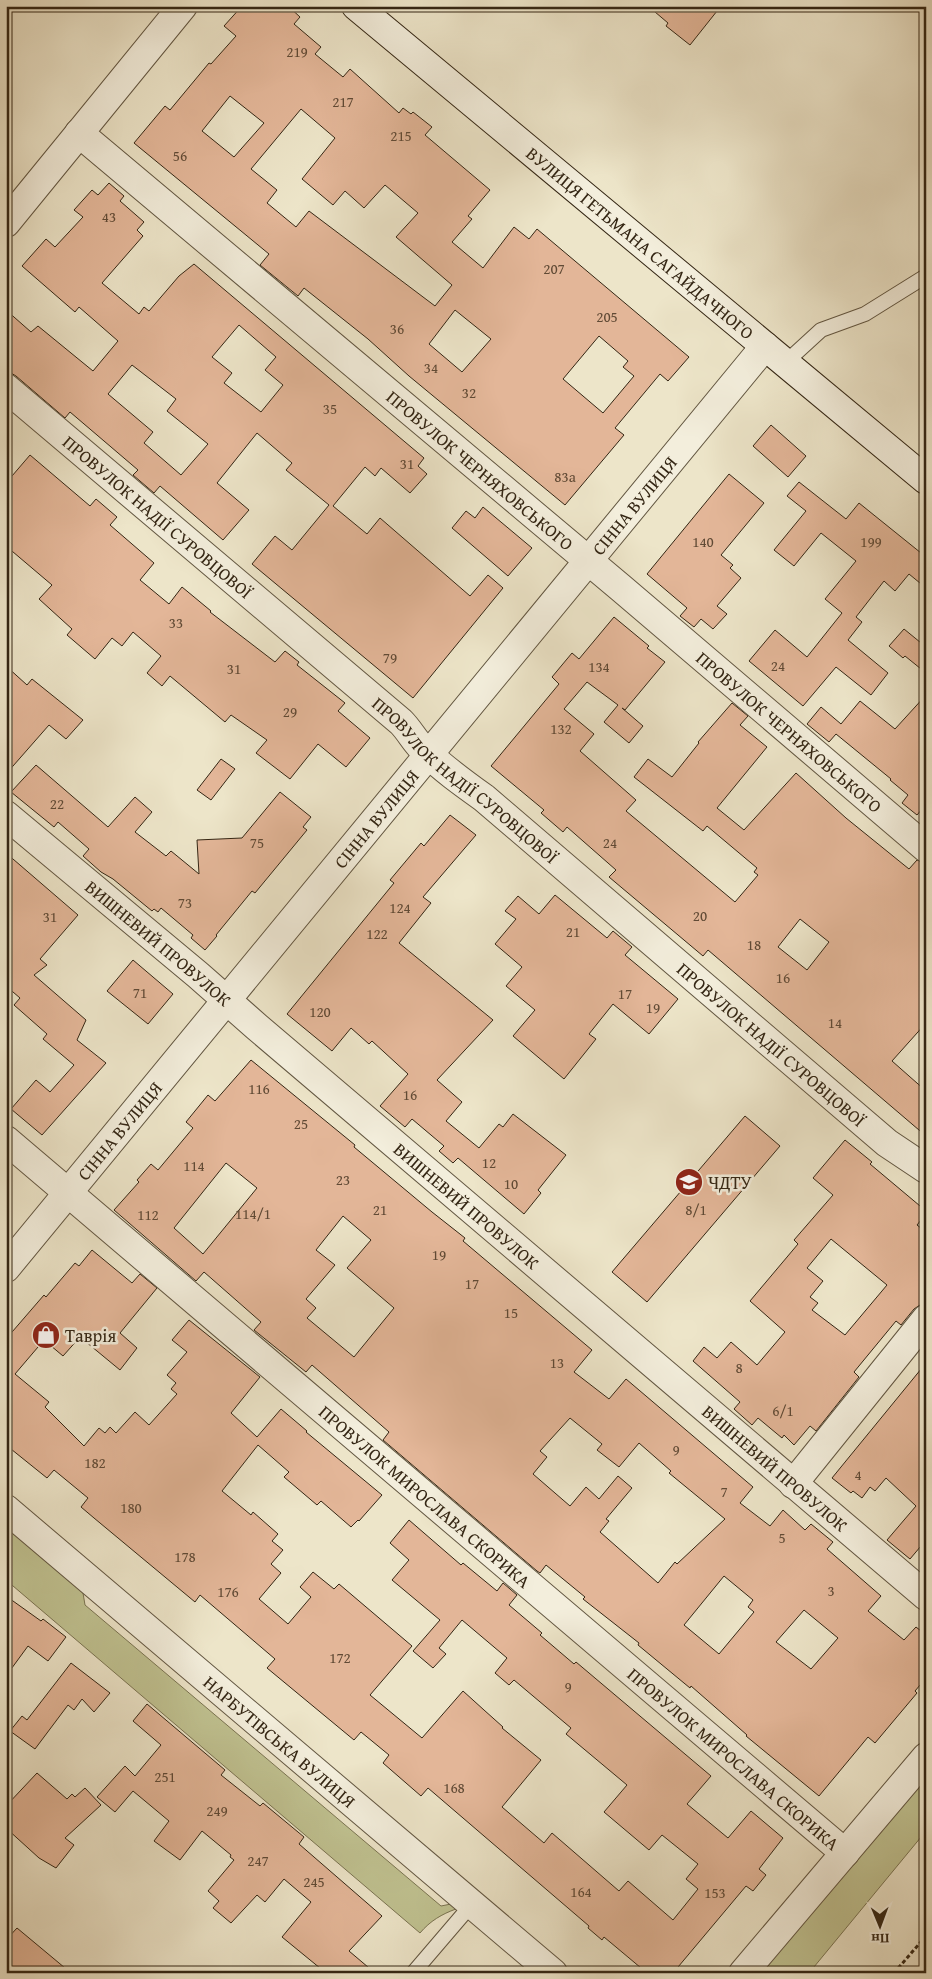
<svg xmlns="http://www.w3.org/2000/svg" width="932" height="1979" viewBox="0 0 932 1979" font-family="'Gentium Book Plus',serif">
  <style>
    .green { fill: #c0c291; stroke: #7a7452 }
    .building { fill: #e3b698; stroke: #342614; fill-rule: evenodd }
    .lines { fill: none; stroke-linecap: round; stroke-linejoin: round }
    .service-casing { stroke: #625641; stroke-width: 16 }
    .minor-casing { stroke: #625641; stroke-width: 30 }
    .tertiary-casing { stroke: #625641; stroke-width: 30 }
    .secondary-casing { stroke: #342614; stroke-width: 30 }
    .path { stroke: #342614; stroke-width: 3; stroke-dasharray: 4 2.5; stroke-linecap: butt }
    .service { stroke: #f3eedc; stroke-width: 14 }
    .minor { stroke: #f3eedc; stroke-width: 28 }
    .tertiary { stroke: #f3eedc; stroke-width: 28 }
    .secondary { stroke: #f3eedc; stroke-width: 28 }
    .labels { text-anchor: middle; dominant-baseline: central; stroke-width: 5; stroke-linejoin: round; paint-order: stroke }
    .number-label { font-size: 15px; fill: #604a35 }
    .street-label { font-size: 18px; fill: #342614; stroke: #f3eedc }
    .poi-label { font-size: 18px; fill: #342614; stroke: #f3eedc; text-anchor: start }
  </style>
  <rect width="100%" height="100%" fill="#ede5c9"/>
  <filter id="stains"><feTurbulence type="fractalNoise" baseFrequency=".004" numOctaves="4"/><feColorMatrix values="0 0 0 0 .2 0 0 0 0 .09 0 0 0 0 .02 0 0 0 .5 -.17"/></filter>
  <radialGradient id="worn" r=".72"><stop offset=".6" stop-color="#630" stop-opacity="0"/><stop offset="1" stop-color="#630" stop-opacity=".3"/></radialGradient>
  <!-- green -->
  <g class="green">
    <path d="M 6,1525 L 82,1587 L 85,1605 L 441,1906 L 451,1904 L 456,1909 C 442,1914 430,1921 420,1933 L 6,1580 Z"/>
    <path d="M 926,1776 L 926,1831 L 809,1973 L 759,1973 Z"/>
  </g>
  <!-- building -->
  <g class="building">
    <path d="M 242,6 L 288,6 L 300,17 L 294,24 L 321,47 L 315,54 L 343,77 L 350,69 L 399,113 L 403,108 L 411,114 L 413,112 L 432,127 L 425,135 L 490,190 L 468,216 L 472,219 L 452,242 L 483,268 L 514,227 L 529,239 L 537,229 L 689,357 L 668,381 L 660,374 L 615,428 L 624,435 L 565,505 L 409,376 L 368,339 L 304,288 L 298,296 L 260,265 L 269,254 L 134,143 L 165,106 L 170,110 L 209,63 L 211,64 L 236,36 L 224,26 ZM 230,96 L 264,123 L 234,157 L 202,131 ZM 301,109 L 335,138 L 302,179 L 333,205 L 345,191 L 364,208 L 385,185 L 418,213 L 396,237 L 452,285 L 435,306 L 309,211 L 296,227 L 267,203 L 277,190 L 251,169 ZM 455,310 L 491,339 L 462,372 L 429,344 ZM 599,336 L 628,361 L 623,367 L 634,376 L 603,413 L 563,379 Z"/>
    <path d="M 648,6 L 721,6 L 690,45 L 666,26 L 668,23 Z"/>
    <path d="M 109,183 L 124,196 L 120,201 L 144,222 L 137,230 L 143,236 L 102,283 L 139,314 L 144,307 L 149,311 L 179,276 L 194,264 L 424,458 L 418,466 L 427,474 L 410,493 L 381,468 L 375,476 L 365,467 L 333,506 L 367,534 L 380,518 L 470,596 L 488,575 L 503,588 L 413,698 L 252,564 L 275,536 L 292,550 L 329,505 L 286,470 L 292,463 L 257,433 L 217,483 L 249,510 L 223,540 L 160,486 L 154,493 L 133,475 L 138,470 L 70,412 L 65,418 L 16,376 L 6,370 L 6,310 L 31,332 L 38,326 L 93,371 L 118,341 L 79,307 L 75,312 L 22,266 L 46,239 L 55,247 L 83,217 L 74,210 L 92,190 L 98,195 ZM 239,325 L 276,357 L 265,370 L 283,385 L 261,412 L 224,383 L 232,373 L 212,357 ZM 132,365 L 176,399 L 167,411 L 208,444 L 181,475 L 144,443 L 153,432 L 108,394 Z"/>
    <path d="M 771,425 L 806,456 L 788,477 L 753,446 Z"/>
    <path d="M 30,455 L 90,506 L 96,499 L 117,517 L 110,525 L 154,563 L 140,580 L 169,604 L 182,587 L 211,611 L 210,612 L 275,662 L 285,651 L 299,662 L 297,665 L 345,703 L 338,711 L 370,738 L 346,767 L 318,744 L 290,779 L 256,753 L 267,740 L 231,715 L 225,722 L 170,676 L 162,686 L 147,673 L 161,656 L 133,632 L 122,646 L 112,638 L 95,659 L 67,635 L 72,629 L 39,599 L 52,585 L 6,546 L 6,483 Z"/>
    <path d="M 729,474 L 764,503 L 721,555 L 733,565 L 730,568 L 741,578 L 717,606 L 727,614 L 713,629 L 701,619 L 694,627 L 680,616 L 687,608 L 647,574 Z"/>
    <path d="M 799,482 L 846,519 L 859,503 L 926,557 L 926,588 L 909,574 L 895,591 L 884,581 L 856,617 L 862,622 L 848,640 L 888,673 L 871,695 L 836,667 L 803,706 L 749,661 L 775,630 L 807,657 L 842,613 L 825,599 L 856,561 L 821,533 L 794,566 L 774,550 L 806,511 L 787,496 Z"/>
    <path d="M 483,507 L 532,548 L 508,576 L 452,528 L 466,511 L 475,518 Z"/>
    <path d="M 614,617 L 649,646 L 647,648 L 665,662 L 625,710 L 622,708 L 643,726 L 629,743 L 604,722 L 618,705 L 587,682 L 564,709 L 594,734 L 580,751 L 636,800 L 626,811 L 735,902 L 758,875 L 754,872 L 757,868 L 707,826 L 703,831 L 634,777 L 648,759 L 672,777 L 699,743 L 698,742 L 732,703 L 748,716 L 740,725 L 767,747 L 717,808 L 744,830 L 796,773 L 846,818 L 909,869 L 917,860 L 926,863 L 926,1023 L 892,1061 L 926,1091 L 926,1136 L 708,950 L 703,956 L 609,877 L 616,870 L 567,827 L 563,832 L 541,813 L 544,810 L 491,766 L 559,684 L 552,677 L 572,653 L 579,659 ZM 800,919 L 829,942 L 807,970 L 778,947 Z"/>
    <path d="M 904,629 L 926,647 L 926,673 L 905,656 L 903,658 L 889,646 Z"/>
    <path d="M 6,666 L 27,685 L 32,679 L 83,720 L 66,739 L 49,725 L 6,774 Z"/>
    <path d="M 926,695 L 926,810 L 923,808 L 917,815 L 902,803 L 908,795 L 890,780 L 891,779 L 836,734 L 829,742 L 807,724 L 821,707 L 841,724 L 860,701 L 895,729 Z"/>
    <path d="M 221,759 L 235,769 L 211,800 L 197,790 Z"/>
    <path d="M 36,765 L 108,827 L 135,797 L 152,812 L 135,832 L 166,856 L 171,851 L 199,874 L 197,840 L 242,838 L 280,792 L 311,817 L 303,827 L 307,830 L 255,893 L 252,891 L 216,935 L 217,936 L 205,950 L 191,938 L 193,935 L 161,908 L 158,912 L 154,909 L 152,911 L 113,879 L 101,872 L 83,856 L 89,849 L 58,822 L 54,827 L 11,792 Z"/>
    <path d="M 450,815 L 476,835 L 423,897 L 431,903 L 399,943 L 493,1020 L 437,1080 L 462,1102 L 446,1121 L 479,1148 L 499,1124 L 503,1127 L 513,1114 L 566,1155 L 538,1190 L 541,1193 L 524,1214 L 458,1158 L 453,1163 L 439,1151 L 444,1146 L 412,1119 L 405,1127 L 380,1106 L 408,1074 L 372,1041 L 369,1044 L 351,1028 L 332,1051 L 287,1014 L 394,883 L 390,880 L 421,843 L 424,846 Z"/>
    <path d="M 6,853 L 78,915 L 40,959 L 47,965 L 34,975 L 86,1020 L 77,1040 L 106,1063 L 42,1135 L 11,1109 L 36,1080 L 50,1092 L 74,1065 L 43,1039 L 47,1034 L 14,1005 L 20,998 L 6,986 Z"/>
    <path d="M 555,895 L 607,938 L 613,931 L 632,947 L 625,955 L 678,999 L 649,1034 L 613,1004 L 589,1034 L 596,1039 L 564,1079 L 513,1036 L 535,1010 L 506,986 L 522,967 L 495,944 L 516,919 L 505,911 L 518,896 L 539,914 Z"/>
    <path d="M 133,960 L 173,994 L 148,1024 L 107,991 Z"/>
    <path d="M 251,1060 L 355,1145 L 354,1147 L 432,1212 L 465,1238 L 463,1241 L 592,1350 L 574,1372 L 609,1399 L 626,1379 L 753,1487 L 740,1503 L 770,1526 L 783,1510 L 805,1530 L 811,1524 L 833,1542 L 827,1549 L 881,1596 L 868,1611 L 904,1640 L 916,1627 L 926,1635 L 926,1678 L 915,1691 L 917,1693 L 875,1743 L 868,1737 L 819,1796 L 746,1736 L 747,1735 L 691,1686 L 690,1688 L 638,1645 L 639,1643 L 583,1599 L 585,1597 L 546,1565 L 540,1573 L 537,1571 L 383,1440 L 389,1432 L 312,1365 L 306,1372 L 254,1330 L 261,1322 L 204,1272 L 196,1281 L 114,1210 L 139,1182 L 137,1180 L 151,1164 L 158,1170 L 193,1128 L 186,1122 L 208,1095 L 215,1101 ZM 226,1163 L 257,1188 L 203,1254 L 174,1228 ZM 343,1216 L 371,1240 L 347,1268 L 394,1308 L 354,1357 L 307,1318 L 316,1308 L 306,1299 L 335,1265 L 316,1250 ZM 570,1418 L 602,1444 L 597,1450 L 619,1467 L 639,1443 L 671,1471 L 669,1473 L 725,1519 L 677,1564 L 675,1562 L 658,1583 L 600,1532 L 609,1521 L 606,1519 L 632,1488 L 618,1476 L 599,1499 L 586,1487 L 570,1506 L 533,1474 L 547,1457 L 540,1451 ZM 724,1576 L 753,1600 L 748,1607 L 754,1612 L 719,1654 L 684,1625 ZM 804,1610 L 838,1638 L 811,1669 L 776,1642 Z"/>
    <path d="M 745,1116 L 780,1146 L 647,1302 L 612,1272 Z"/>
    <path d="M 845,1140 L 872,1162 L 870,1164 L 926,1211 L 926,1214 L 917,1225 L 926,1232 L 926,1304 L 920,1305 L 914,1309 L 901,1325 L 896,1321 L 854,1372 L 859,1377 L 816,1431 L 810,1426 L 794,1445 L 784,1435 L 782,1438 L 758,1418 L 752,1425 L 734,1409 L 740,1402 L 693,1361 L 704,1347 L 717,1358 L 731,1342 L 757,1365 L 785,1332 L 750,1301 L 798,1244 L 794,1240 L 833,1195 L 813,1178 ZM 831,1239 L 887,1285 L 845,1335 L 812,1310 L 818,1303 L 810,1297 L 823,1281 L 807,1268 Z"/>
    <path d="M 92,1250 L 132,1283 L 140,1274 L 157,1288 L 120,1333 L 137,1348 L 120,1370 L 80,1337 L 63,1356 L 44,1340 L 15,1374 L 49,1402 L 45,1407 L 84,1446 L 99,1428 L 105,1433 L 110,1427 L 116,1433 L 135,1412 L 149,1425 L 177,1394 L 171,1389 L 176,1383 L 167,1375 L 187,1352 L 172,1340 L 189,1320 L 260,1377 L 231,1413 L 257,1437 L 281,1409 L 307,1431 L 306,1432 L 382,1495 L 359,1521 L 358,1520 L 351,1527 L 321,1501 L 317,1505 L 284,1477 L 289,1472 L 258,1445 L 222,1491 L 251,1515 L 253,1512 L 278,1534 L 272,1541 L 283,1550 L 271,1564 L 281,1573 L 259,1599 L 288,1624 L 311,1597 L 300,1587 L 313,1572 L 334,1589 L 339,1584 L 412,1646 L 370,1695 L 422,1738 L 463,1691 L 484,1710 L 503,1727 L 502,1728 L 541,1760 L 502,1807 L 544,1843 L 552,1833 L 619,1891 L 628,1881 L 673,1920 L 698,1889 L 686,1879 L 698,1864 L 662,1835 L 649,1850 L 604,1812 L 627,1785 L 566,1734 L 571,1728 L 514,1680 L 509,1685 L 495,1673 L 507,1658 L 462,1620 L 439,1648 L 446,1654 L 433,1668 L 413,1651 L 440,1620 L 392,1580 L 409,1560 L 390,1543 L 409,1520 L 461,1565 L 463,1563 L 497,1591 L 503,1583 L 517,1595 L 509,1605 L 542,1633 L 540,1635 L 574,1664 L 576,1662 L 711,1776 L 687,1804 L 728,1838 L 751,1811 L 783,1838 L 759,1869 L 766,1875 L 753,1891 L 746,1886 L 673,1973 L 647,1973 L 604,1937 L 602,1940 L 588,1928 L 589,1926 L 428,1788 L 421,1796 L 383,1763 L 389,1755 L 361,1732 L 354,1740 L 267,1668 L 275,1659 L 200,1595 L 195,1602 L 94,1518 L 81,1507 L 88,1498 L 54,1470 L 47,1478 L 6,1445 L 6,1339 L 44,1295 L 46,1297 L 75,1263 L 79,1266 Z"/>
    <path d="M 926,1363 L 926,1540 L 910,1559 L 887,1540 L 916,1506 L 886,1478 L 875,1491 L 870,1487 L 862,1498 L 853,1491 L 851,1493 L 832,1478 Z"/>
    <path d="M 6,1596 L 41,1621 L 43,1619 L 66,1637 L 48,1661 L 28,1646 L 6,1676 Z"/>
    <path d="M 71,1663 L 110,1693 L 94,1712 L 82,1699 L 74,1710 L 68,1705 L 35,1749 L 10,1731 L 22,1716 L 27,1720 Z"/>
    <path d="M 147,1704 L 225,1770 L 221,1775 L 260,1806 L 263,1803 L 304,1837 L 299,1844 L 382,1916 L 349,1951 L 375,1973 L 326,1973 L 282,1937 L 311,1902 L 284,1879 L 265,1902 L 257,1895 L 231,1923 L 213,1908 L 219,1901 L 208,1891 L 234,1860 L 230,1857 L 231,1855 L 202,1831 L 180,1860 L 154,1841 L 169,1821 L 133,1791 L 115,1812 L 97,1797 L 125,1766 L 135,1776 L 161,1745 L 133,1721 Z"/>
    <path d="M 37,1773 L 67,1799 L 72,1794 L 75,1797 L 85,1788 L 101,1805 L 65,1838 L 74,1845 L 56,1868 L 39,1858 L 6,1828 L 6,1806 Z"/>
    <path d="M 17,1928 L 71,1973 L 6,1973 L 6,1940 Z"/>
  </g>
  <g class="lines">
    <defs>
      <g id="service">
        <path d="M 785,363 L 821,330 L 865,314 L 926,276"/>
        <path d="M 413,1973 L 472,1904"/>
      </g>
      <g id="minor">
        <path id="s1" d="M 79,133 L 621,588 L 926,848"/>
        <path id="s2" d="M 6,388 L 401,722 C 410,731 415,742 424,750 C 442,768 463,783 484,798 L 887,1143 L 926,1169"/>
        <path id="s3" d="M 6,815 L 198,975 L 257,1027 L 926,1596"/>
        <path id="s4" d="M 6,1140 L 845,1853"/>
        <path id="s5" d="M 6,1268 L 765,346"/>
        <path d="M 793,1484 L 926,1319"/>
        <path id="s6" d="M 6,1509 L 553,1973"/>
        <path d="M 743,1973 L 926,1757"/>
      </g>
      <path id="tertiary" d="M 6,223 L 183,6"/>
      <g id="secondary">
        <path id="s7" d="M 356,6 L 926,480"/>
      </g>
    </defs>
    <!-- service casing -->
    <use href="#service" class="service-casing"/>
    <!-- minor casing -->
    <use href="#minor" class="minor-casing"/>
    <!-- tertiary casing -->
    <use href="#tertiary" class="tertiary-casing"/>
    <!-- secondary casing -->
    <use href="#secondary" class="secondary-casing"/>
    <!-- path -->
    <path class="path" d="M 894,1973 L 926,1936"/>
    <!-- service -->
    <use href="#service" class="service"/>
    <!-- minor -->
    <use href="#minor" class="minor"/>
    <!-- tertiary -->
    <use href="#tertiary" class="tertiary"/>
    <!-- secondary -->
    <use href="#secondary" class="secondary"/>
  </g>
  <!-- icons -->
  <defs>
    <symbol id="university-disc" viewBox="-11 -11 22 22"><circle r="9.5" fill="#8f2418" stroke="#f3eedc"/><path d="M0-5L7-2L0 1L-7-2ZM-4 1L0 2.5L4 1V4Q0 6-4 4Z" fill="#fff"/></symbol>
    <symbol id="shop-disc" viewBox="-11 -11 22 22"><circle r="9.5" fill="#8f2418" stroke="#f3eedc"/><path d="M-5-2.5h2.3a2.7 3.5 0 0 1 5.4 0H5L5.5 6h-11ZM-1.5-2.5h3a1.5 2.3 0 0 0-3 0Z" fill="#fff"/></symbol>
  </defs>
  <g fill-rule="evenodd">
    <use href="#university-disc" x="673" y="1166" width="32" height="32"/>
    <use href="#shop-disc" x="30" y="1319" width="32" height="32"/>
  </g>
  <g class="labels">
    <!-- number labels -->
    <g class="number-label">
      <text x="297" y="51">219</text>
      <text x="343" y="101">217</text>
      <text x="401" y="135">215</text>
      <text x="180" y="155">56</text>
      <text x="109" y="216">43</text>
      <text x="554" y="268">207</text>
      <text x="607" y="316">205</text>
      <text x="397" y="328">36</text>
      <text x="431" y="367">34</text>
      <text x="469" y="392">32</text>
      <text x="330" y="408">35</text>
      <text x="407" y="463">31</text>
      <text x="565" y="476">83а</text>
      <text x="703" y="541">140</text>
      <text x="871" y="541">199</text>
      <text x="176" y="622">33</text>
      <text x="390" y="657">79</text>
      <text x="778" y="665">24</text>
      <text x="599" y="666">134</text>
      <text x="234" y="668">31</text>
      <text x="290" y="711">29</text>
      <text x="561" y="728">132</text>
      <text x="57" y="803">22</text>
      <text x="257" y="842">75</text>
      <text x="610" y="842">24</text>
      <text x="185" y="902">73</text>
      <text x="400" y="907">124</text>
      <text x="700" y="915">20</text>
      <text x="50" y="916">31</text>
      <text x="573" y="931">21</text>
      <text x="377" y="933">122</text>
      <text x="754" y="944">18</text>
      <text x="783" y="977">16</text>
      <text x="140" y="992">71</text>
      <text x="625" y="993">17</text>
      <text x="653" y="1007">19</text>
      <text x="320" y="1011">120</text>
      <text x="835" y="1022">14</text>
      <text x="259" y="1088">116</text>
      <text x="410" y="1094">16</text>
      <text x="301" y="1123">25</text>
      <text x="489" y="1162">12</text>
      <text x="194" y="1165">114</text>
      <text x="343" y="1179">23</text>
      <text x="511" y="1183">10</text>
      <text x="380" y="1209">21</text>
      <text x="696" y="1209">8/1</text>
      <text x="253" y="1213">114/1</text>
      <text x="148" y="1214">112</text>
      <text x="439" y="1254">19</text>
      <text x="472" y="1283">17</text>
      <text x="511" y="1312">15</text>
      <text x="557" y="1362">13</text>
      <text x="739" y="1367">8</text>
      <text x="783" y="1410">6/1</text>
      <text x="676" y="1449">9</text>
      <text x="95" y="1462">182</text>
      <text x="858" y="1474">4</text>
      <text x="724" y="1491">7</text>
      <text x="131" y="1507">180</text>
      <text x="782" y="1537">5</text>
      <text x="185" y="1556">178</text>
      <text x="831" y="1590">3</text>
      <text x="228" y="1591">176</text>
      <text x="340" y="1657">172</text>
      <text x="568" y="1686">9</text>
      <text x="165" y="1776">251</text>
      <text x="454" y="1787">168</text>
      <text x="217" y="1810">249</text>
      <text x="258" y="1860">247</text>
      <text x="314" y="1881">245</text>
      <text x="581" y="1891">164</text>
      <text x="715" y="1892">153</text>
    </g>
    <!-- street labels -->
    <g class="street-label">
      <text stroke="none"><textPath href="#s7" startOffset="370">ВУЛИЦЯ ГЕТЬМАНА САГАЙДАЧНОГО</textPath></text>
      <text stroke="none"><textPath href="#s1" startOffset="524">ПРОВУЛОК ЧЕРНЯХОВСЬКОГО</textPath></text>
      <text stroke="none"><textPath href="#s5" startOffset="988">СІННА ВУЛИЦЯ</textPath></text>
      <text stroke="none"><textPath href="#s2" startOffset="199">ПРОВУЛОК НАДІЇ СУРОВЦОВОЇ</textPath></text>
      <text stroke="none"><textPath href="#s1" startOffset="929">ПРОВУЛОК ЧЕРНЯХОВСЬКОГО</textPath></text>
      <text stroke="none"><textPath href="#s2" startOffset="604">ПРОВУЛОК НАДІЇ СУРОВЦОВОЇ</textPath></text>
      <text stroke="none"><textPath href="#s5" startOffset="582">СІННА ВУЛИЦЯ</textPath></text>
      <text stroke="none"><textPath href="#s3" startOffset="199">ВИШНЕВИЙ ПРОВУЛОК</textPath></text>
      <text stroke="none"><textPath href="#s2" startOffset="1009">ПРОВУЛОК НАДІЇ СУРОВЦОВОЇ</textPath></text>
      <text stroke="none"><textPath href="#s5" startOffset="178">СІННА ВУЛИЦЯ</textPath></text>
      <text stroke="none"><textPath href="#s3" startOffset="604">ВИШНЕВИЙ ПРОВУЛОК</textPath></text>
      <text stroke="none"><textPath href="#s3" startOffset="1009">ВИШНЕВИЙ ПРОВУЛОК</textPath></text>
      <text stroke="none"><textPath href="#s4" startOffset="550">ПРОВУЛОК МИРОСЛАВА СКОРИКА</textPath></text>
      <text stroke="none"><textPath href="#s6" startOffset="359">НАРБУТІВСЬКА ВУЛИЦЯ</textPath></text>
      <text stroke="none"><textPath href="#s4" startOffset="955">ПРОВУЛОК МИРОСЛАВА СКОРИКА</textPath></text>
    </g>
    <!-- poi labels -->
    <g class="poi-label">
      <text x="708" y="1182">ЧДТУ</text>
      <text x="65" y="1335">Таврія</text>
    </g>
  </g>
  <!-- margin -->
  <rect width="932" height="1979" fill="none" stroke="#ede5c9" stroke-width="25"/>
  <rect x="8" y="8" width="917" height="1964" fill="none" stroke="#342614" stroke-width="2.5"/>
  <rect x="12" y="12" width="907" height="1954" fill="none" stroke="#342614"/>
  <!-- north arrow -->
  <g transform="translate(880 1926) rotate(179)" stroke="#f3eedc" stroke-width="4" paint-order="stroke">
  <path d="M0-4L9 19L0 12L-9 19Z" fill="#342614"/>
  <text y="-8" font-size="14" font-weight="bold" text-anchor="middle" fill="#342614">Пн</text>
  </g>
  <rect width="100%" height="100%" filter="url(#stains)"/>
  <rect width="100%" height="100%" fill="url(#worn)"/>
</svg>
